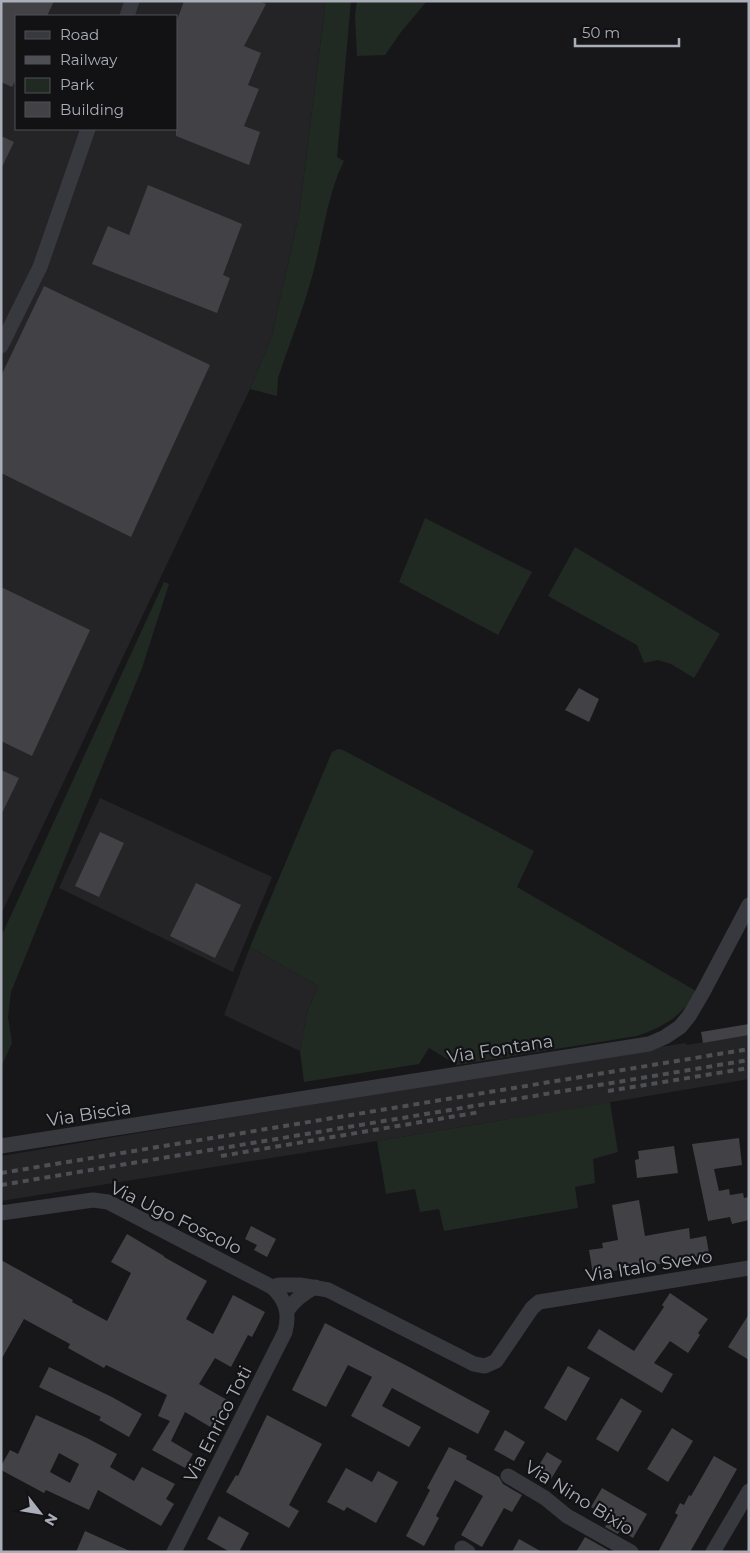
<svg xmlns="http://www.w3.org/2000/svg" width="750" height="1553" viewBox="0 0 750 1553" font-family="Montserrat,sans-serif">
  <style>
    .built { fill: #242326; fill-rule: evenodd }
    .green { fill: #212923 }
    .building { fill: #424246; fill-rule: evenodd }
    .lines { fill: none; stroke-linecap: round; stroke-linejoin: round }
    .minor { stroke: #38393e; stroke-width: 15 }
    .rail { stroke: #4e4f55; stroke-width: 4; stroke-dasharray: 6 5; stroke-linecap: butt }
    .labels { text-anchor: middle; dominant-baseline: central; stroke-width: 4.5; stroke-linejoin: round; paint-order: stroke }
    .street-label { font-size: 18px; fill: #aaaeb9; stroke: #121214 }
  </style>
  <rect width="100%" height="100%" fill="#171719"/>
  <!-- built -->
  <g class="built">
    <path d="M 1,1 L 324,1 L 325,7 L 299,214 L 272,335 L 250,389 L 1,914 ZM 16,16 L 176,16 L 176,129 L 16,129 Z"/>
    <path d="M 100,798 L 272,877 L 233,972 L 59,888 Z"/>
    <path d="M 250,947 L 318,986 L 307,1012 L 300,1051 L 224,1015 Z"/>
    <path d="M 749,1035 L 749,1079 L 377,1141 L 1,1201 L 1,1156 L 626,1052 L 686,1043 L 686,1045 Z"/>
  </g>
  <!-- green -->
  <g class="green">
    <path d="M 324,1 L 351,1 L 337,157 L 344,161 C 327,195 324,232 314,269 C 305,305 290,342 278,378 L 277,396 L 250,389 L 272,335 L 299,214 L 325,7 Z"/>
    <path d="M 357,1 L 427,1 L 401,32 L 385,55 L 357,56 L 355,16 Z"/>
    <path d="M 425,518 L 532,572 L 498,635 L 399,582 Z"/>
    <path d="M 575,547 L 720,634 L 694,678 L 671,664 L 658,660 L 644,663 L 637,645 L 548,596 Z"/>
    <path d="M 164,582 L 169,584 L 142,668 L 11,992 L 8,1017 L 12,1043 L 1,1067 L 1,937 Z"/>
    <path d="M 338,749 L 343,750 L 534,851 L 517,887 L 696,991 C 683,1016 663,1027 637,1036 L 457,1065 L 429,1048 L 419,1064 L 304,1082 L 300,1051 L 307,1012 L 318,986 L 250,947 L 332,752 Z"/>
    <path d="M 610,1102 L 618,1152 L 593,1159 L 595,1183 L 575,1187 L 578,1208 L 444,1231 L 439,1209 L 420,1212 L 415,1189 L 386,1194 L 377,1141 Z"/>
  </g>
  <!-- building -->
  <g class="building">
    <path d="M 1,1 L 54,1 L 47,16 L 16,16 L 16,79 L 12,87 L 1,82 Z"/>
    <path d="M 184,1 L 259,1 L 266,4 L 244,46 L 261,53 L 248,85 L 259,89 L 244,126 L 260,132 L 249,165 L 176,136 L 176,23 Z"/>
    <path d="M 1,136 L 14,142 L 1,169 Z"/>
    <path d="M 148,185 L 242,224 L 223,275 L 230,278 L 217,313 L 92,264 L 108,226 L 129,235 Z"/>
    <path d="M 44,286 L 210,365 L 131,537 L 1,473 L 1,376 Z"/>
    <path d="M 1,587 L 90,630 L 32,756 L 1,741 Z"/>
    <path d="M 579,688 L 599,699 L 589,722 L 565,710 Z"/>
    <path d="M 1,770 L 19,778 L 1,815 Z"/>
    <path d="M 100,832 L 124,843 L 99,897 L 75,886 Z"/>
    <path d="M 196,883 L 241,905 L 215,958 L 170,936 Z"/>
    <path d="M 749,1024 L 749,1035 L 703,1043 L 701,1032 Z"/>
    <path d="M 739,1138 L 742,1165 L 714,1169 L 719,1191 L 729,1189 L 730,1195 L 743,1193 L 744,1198 L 749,1197 L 749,1220 L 732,1224 L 730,1217 L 708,1221 L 692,1144 Z"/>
    <path d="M 674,1146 L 678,1173 L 637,1178 L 635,1160 L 639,1159 L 638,1151 Z"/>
    <path d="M 639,1200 L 645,1236 L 689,1228 L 690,1239 L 706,1236 L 710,1259 L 694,1262 L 693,1259 L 593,1274 L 589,1250 L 603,1248 L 602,1243 L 618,1240 L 612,1205 Z"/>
    <path d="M 251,1226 L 276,1239 L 267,1257 L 254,1250 L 257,1245 L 245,1239 Z"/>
    <path d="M 127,1234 L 164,1256 L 164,1257 L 207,1281 L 186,1319 L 213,1334 L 233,1295 L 265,1312 L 252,1337 L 248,1335 L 231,1367 L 215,1358 L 199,1384 L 229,1401 L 212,1428 L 185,1412 L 171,1441 L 193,1454 L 185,1468 L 152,1450 L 170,1421 L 158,1416 L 167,1395 L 106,1365 L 104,1368 L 68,1348 L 70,1344 L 24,1319 L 1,1360 L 1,1260 L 73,1300 L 72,1302 L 107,1321 L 131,1273 L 111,1262 Z"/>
    <path d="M 670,1293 L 708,1319 L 698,1333 L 700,1335 L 688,1353 L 670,1341 L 654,1363 L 673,1374 L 662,1393 L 587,1348 L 599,1329 L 634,1351 L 664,1307 L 662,1305 Z"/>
    <path d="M 749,1314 L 749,1360 L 728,1347 Z"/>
    <path d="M 325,1323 L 411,1368 L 490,1411 L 478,1434 L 392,1388 L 382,1406 L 421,1427 L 409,1447 L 351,1416 L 372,1377 L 348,1365 L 326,1407 L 292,1390 Z"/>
    <path d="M 568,1366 L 590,1378 L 566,1421 L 544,1408 Z"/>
    <path d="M 49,1367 L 112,1397 L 142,1414 L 129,1437 L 99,1420 L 101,1417 L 39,1387 Z"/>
    <path d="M 621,1398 L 642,1411 L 618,1452 L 596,1439 Z"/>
    <path d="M 36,1415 L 87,1438 L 117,1454 L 110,1467 L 134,1481 L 142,1467 L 175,1484 L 166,1499 L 174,1504 L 161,1526 L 98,1490 L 89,1510 L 46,1490 L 44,1493 L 1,1470 L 1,1466 L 10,1450 L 18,1454 ZM 59,1453 L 79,1464 L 70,1483 L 50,1472 Z"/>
    <path d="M 267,1415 L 322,1444 L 289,1505 L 299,1511 L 289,1528 L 226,1492 L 236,1475 L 238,1476 Z"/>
    <path d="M 672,1428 L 693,1441 L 668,1482 L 647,1469 Z"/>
    <path d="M 505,1430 L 525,1442 L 514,1461 L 494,1450 Z"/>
    <path d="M 449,1447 L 467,1456 L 466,1459 L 499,1477 L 503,1484 L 522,1495 L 512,1512 L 504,1508 L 482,1547 L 461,1535 L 483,1496 L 455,1480 L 436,1516 L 439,1518 L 424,1546 L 406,1536 L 430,1490 L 427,1488 Z"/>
    <path d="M 547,1452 L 562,1461 L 551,1479 L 536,1470 Z"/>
    <path d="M 714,1456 L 737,1469 L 690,1552 L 658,1552 L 678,1515 L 675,1513 L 680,1503 L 684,1505 L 689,1495 L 691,1496 Z"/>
    <path d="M 346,1468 L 372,1482 L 378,1471 L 398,1482 L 376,1523 L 347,1507 L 344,1511 L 327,1502 Z"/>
    <path d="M 602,1488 L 647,1514 L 633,1538 L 620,1530 L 618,1534 L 605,1527 L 610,1519 L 591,1507 Z"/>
    <path d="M 219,1516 L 249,1533 L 239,1552 L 230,1552 L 207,1539 Z"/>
    <path d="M 85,1531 L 105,1540 L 132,1552 L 76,1552 Z"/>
    <path d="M 585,1537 L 608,1550 L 607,1552 L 576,1552 Z"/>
    <path d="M 519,1539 L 542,1552 L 512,1552 Z"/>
  </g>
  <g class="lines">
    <!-- minor -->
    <g class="minor">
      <path d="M 127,16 L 132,1"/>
      <path d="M 1,346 L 40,267 L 88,129"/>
      <path d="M 1,1146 L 649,1044 L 665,1037 L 680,1027 L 689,1016 L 702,994 L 749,905"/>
      <path d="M 1,1213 L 93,1200 L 108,1202 L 272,1287 C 286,1300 290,1313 285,1332 L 174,1552"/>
      <path d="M 272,1287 L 279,1285 L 300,1285 L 328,1290 L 474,1364 L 485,1366 L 496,1361 L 532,1308 L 539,1302 L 749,1268"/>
      <path d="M 287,1311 C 294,1300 304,1293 315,1287"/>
      <path d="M 508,1476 L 545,1498 L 567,1516 L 631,1552"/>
      <path d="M 462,1548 L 468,1552"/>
      <path d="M 713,1552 L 749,1491"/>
    </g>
    <!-- rail -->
    <g class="rail">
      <path d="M 608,1091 L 749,1068"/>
      <path d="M 221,1156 L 480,1112"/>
      <path d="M 1,1173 L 749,1049"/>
      <path d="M 1,1185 L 749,1060"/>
    </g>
  </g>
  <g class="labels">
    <!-- street labels -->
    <g class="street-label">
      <text transform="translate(500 1049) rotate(-9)">Via Fontana</text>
      <text transform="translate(89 1114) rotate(-9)">Via Biscia</text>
      <text transform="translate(176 1218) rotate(26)">Via Ugo Foscolo</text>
      <text transform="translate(649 1266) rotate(-9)">Via Italo Svevo</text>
      <text transform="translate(218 1424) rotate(-63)">Via Enrico Toti</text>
      <text transform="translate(579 1498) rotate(32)">Via Nino Bixio</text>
    </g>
  </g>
  <!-- border -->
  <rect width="750" height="1553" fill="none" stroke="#aaaeb9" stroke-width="5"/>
  <!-- legend -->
  <rect x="15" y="15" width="162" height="115" fill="#121214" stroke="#4f5056"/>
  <rect x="25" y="31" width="25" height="8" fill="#38393e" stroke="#4f5056"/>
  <text x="60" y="40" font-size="15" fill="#aaaeb9">Road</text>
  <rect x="25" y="56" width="25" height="8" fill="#4e4f55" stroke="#4f5056"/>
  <text x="60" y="65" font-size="15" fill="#aaaeb9">Railway</text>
  <rect x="25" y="78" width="25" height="15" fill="#212923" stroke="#4f5056"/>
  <text x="60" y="90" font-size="15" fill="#aaaeb9">Park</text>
  <rect x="25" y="102" width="25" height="15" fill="#424246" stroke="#4f5056"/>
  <text x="60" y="115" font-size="15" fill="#aaaeb9">Building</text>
  <!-- north arrow -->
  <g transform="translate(40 1513) rotate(121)" stroke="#121214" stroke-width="4" paint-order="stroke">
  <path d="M0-4L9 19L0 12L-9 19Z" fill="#aaaeb9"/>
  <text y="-8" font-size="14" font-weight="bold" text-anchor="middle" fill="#aaaeb9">N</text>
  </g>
  <!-- scale -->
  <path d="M575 38v8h104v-8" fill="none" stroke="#aaaeb9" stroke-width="2.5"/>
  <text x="582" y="38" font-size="15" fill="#aaaeb9" stroke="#121214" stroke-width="4" paint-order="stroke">50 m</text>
</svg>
